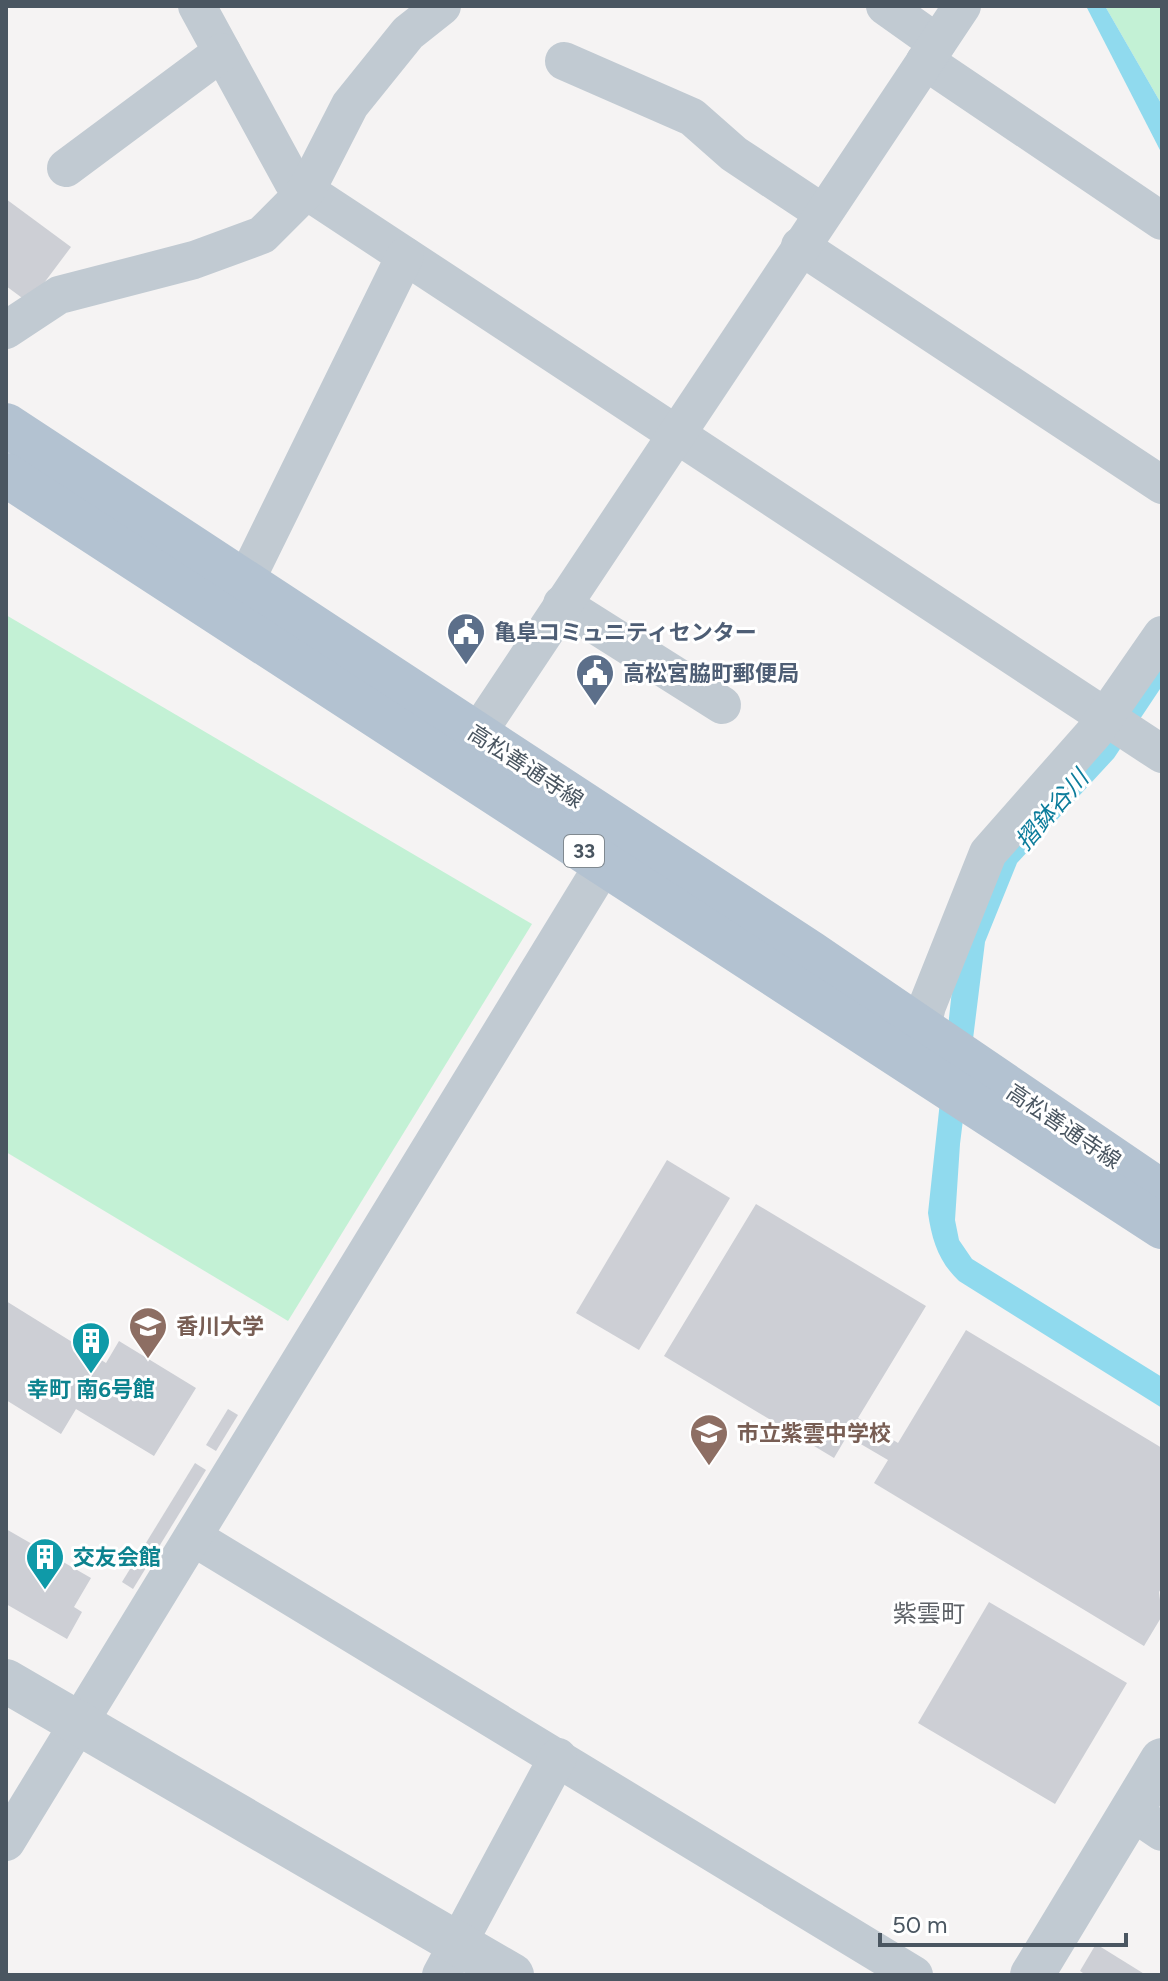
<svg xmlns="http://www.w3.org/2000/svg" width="1168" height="1981" font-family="Figtree,'Noto Sans JP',sans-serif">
	<rect width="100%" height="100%" fill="#f5f3f3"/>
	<g fill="#c3f1d5">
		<path d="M1105,6h54l3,6v93z"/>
		<path d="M6,615l526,309 -244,397 -282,-169z"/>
	</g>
	<g fill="#90daee">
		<path d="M1086,6h19l57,99v49z"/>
		<path d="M1162,657v29l-48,72 -97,105 -32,79 -25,202 -5,76 4,20 13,19 190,118v31l-203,-127c-20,-19 -27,-40 -31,-68l24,-223 49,-133z"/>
	</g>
	<g fill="#cdcfd5">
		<path d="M6,199l65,48 -42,56 -23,-17z"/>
		<path d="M667,1160l63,38 -91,152 -63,-37z"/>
		<path d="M756,1204l170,102 -68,112 40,25 68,-113 196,118v139l-3,5 3,24 -18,30 -270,-163 14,-23 -41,-24 -13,22 -170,-102z"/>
		<path d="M6,1301l100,62 13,-22 77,47 -42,68 -78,-47 -15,25 -55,-34z"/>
		<path d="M228,1409l10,6 -22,36 -10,-6z"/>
		<path d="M195,1463l11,7 -73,119 -11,-7z"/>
		<path d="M6,1529l85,49 -17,29 8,5 -15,27 -61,-35z"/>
		<path d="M989,1602l138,81 -72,121 -137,-81z"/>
		<path d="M1096,1944l50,31h-60l-6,-4z"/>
	</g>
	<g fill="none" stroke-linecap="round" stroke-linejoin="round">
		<g stroke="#c1cad2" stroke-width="38">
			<path d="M197,6l96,176 869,572"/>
			<path d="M885,6l52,37"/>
			<path d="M564,61l128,56 42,37 89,59"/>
			<path d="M925,61l237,160"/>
			<path d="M66,168l156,-116"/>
			<path d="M800,246l362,239"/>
			<path d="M6,330l53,-35 135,-35 68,-25 44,-44 44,-86 58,-72 34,-27"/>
			<path d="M245,582l160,-326"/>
			<path d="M562,604l160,101"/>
			<path d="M477,734l485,-728"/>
			<path d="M921,1030l6,-24 61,-153 106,-120 68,-98"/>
			<path d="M193,1537l721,438"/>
			<path d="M1131,1811l31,21"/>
			<path d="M6,1842l598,-978"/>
			<path d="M441,1975l117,-218"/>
		</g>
		<g stroke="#c1cad2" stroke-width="44">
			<path d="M6,1681l506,294"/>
			<path d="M1032,1975l130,-215"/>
		</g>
		<g stroke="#b3c2d1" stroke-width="44">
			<path d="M6,425l805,528 351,239"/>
			<path d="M6,475l1156,752"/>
		</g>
	</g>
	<defs>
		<g id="civic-pin" transform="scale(2)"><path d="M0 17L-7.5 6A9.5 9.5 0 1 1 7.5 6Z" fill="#5c6f8a" stroke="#fff"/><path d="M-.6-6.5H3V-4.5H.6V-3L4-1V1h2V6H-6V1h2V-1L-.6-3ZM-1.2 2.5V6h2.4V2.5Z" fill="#fff"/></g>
		<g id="university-pin" transform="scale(2)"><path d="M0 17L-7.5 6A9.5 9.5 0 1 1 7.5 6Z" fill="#8d6e63" stroke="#fff"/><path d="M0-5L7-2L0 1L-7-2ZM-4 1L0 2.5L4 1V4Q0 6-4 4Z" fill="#fff"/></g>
		<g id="building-pin" transform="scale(2)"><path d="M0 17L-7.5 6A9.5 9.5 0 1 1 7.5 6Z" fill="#0f9aa8" stroke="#fff"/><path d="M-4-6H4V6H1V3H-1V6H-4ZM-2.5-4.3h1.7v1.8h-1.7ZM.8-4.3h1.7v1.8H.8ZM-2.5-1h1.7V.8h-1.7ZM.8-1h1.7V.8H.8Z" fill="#fff"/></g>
		<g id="school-pin" transform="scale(2)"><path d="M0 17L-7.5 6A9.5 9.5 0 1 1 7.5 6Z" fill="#8d6e63" stroke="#fff"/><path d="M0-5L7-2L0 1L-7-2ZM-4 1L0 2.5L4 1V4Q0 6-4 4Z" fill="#fff"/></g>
	</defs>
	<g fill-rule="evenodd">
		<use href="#civic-pin" x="466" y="632"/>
		<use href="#civic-pin" x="595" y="673"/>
		<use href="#university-pin" x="148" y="1326"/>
		<use href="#building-pin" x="91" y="1341"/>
		<use href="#school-pin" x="709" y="1433"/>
		<use href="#building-pin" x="45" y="1557"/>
	</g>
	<g text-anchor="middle" stroke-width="6" stroke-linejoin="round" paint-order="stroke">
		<rect fill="#fff" stroke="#808990" stroke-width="2" x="564" y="835" width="40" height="32" rx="6"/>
		<g font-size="20" font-weight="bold" fill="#4a5661">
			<text x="584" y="858">33</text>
		</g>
		<g font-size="22" font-weight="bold" fill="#4e5e75" stroke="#fff" text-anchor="start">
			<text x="494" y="640">亀阜コミュニティセンター</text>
			<text x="623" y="681">高松宮脇町郵便局</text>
		</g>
		<g font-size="22" fill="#4a5661" stroke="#fff">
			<text transform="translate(526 766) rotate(33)" y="8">高松善通寺線</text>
			<text transform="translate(1064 1126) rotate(34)" y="8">高松善通寺線</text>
		</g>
		<g font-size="22" font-weight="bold" fill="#785e54" stroke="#fff" text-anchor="start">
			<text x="176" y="1334">香川大学</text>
			<text x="737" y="1441">市立紫雲中学校</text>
		</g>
		<g font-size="22" font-weight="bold" fill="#0d838f" stroke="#fff">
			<text x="91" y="1397">幸町 南6号館</text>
			<text x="73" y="1565" text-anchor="start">交友会館</text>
		</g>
		<g font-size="24" font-style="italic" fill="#0c7c9b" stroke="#fff">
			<text transform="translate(1052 810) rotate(-49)" y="8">摺鉢谷川</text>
		</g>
		<g font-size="24" fill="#5f6368" stroke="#fff">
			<text x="929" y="1622">紫雲町</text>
		</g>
	</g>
	<rect width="1168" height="1981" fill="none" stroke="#4a5661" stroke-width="16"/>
	<path d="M880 1933v12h246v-12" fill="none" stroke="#4a5661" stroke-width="4"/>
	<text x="892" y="1933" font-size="24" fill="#4a5661" stroke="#ffffff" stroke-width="6" paint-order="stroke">50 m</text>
</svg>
